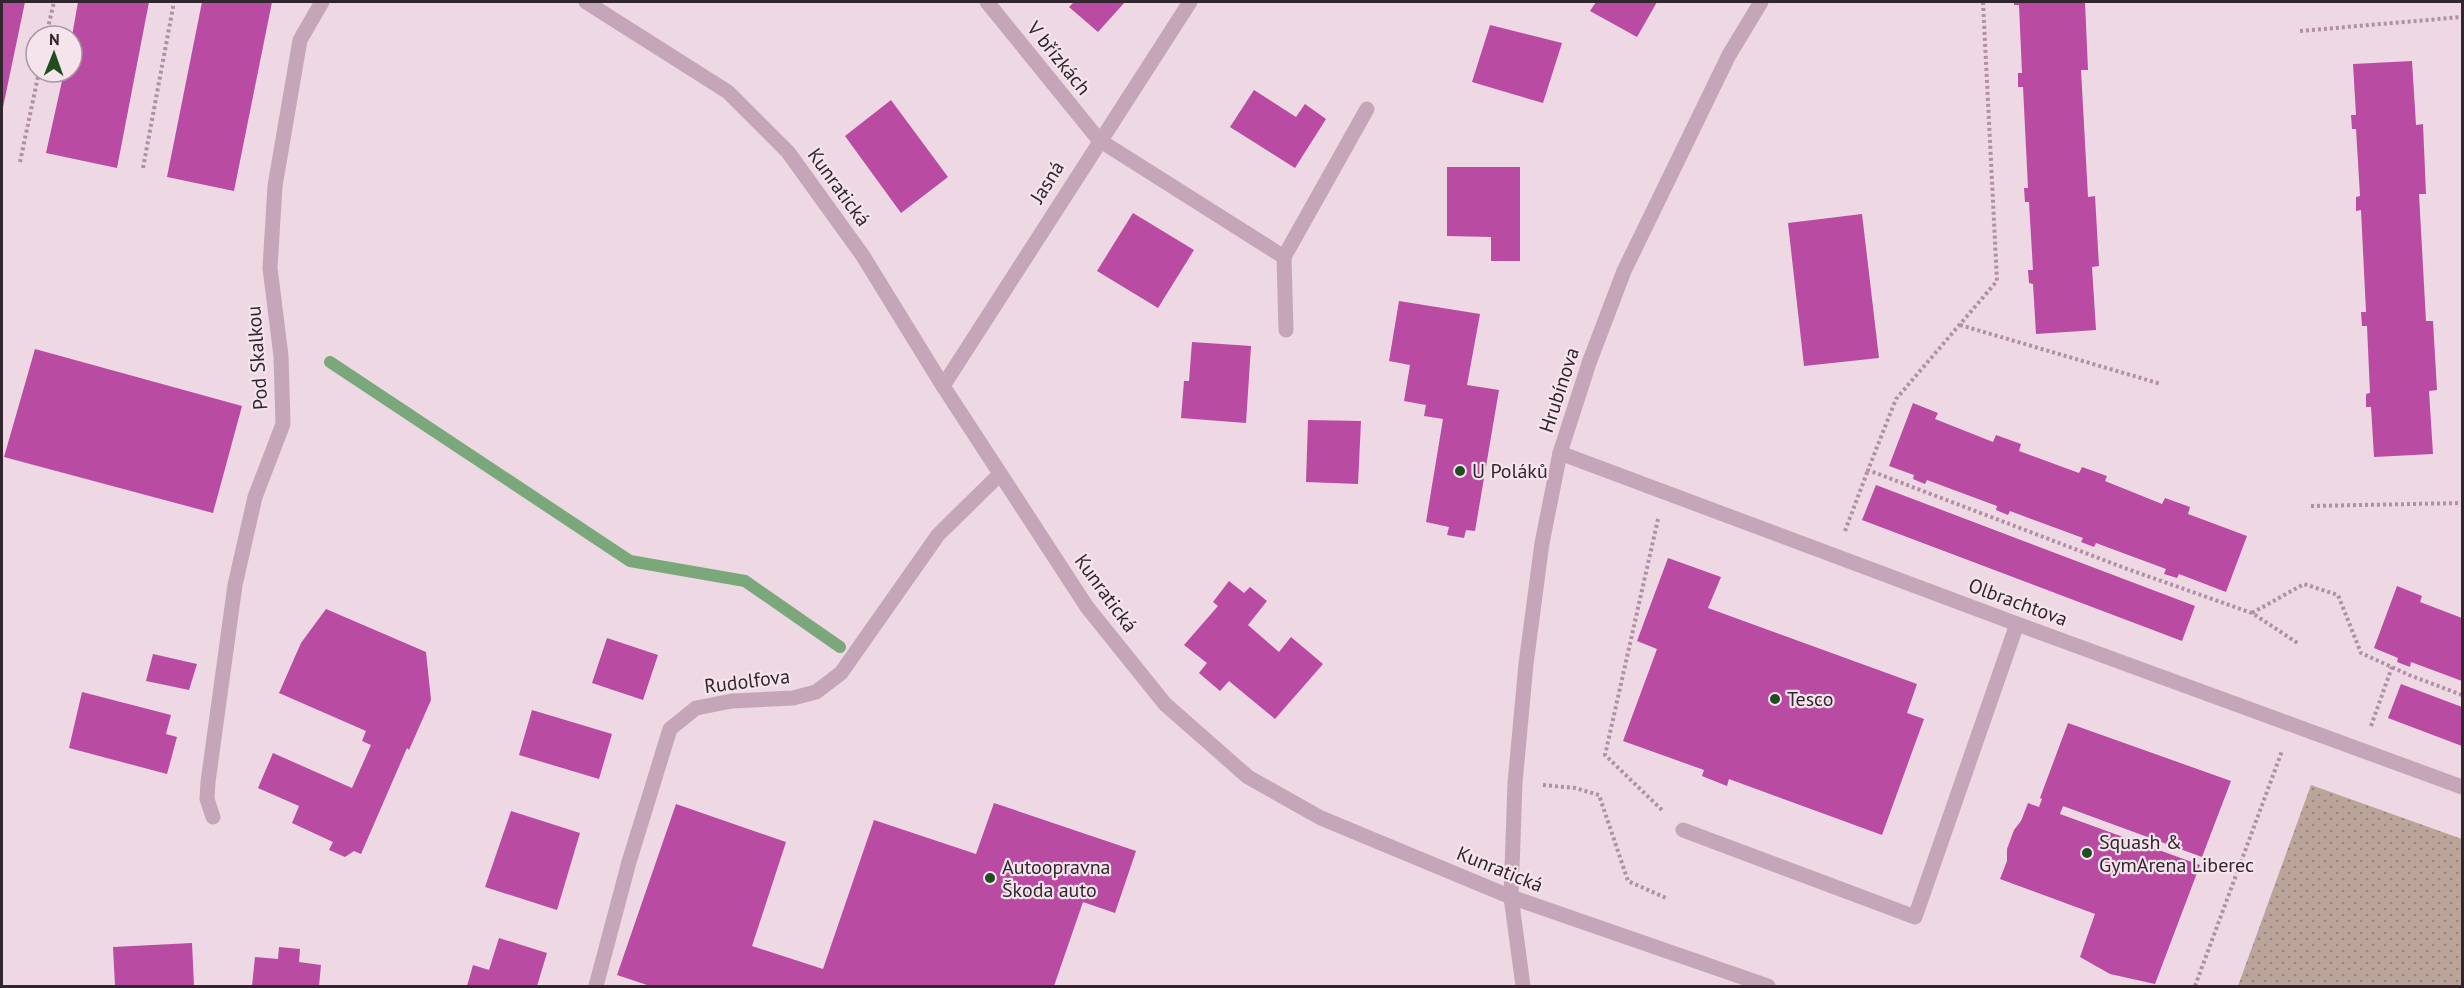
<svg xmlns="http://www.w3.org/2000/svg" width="2464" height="988" font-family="'PT Sans',sans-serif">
	<defs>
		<pattern id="grass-dots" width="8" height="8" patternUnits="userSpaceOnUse" patternTransform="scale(1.5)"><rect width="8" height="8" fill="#bba49a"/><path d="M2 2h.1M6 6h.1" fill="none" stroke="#99857e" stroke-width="1.8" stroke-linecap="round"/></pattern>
	</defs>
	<rect width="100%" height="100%" fill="#eed8e3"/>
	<path fill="url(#grass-dots)" d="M2311,785l151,54v147h-224z"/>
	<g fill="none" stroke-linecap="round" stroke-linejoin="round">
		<path stroke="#7ba87b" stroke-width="12" d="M330,362l300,199 115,20 95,66"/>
	</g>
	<g fill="#b94ba3">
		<path d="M2,2h23l-23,110z"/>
		<path d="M78,2h71l-32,166 -71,-15 18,-81h8v-36z"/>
		<path d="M202,2h70l-38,189 -67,-14z"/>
		<path d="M1074,2h51l-27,30 -29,-25z"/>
		<path d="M1596,2h61l-20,35 -47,-26z"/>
		<path d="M2014,2h71l3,68h-7l7,127 7,-1 4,70 -7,1 4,63 -60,4 -3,-50 -4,-1 -1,-13h5l-4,-68h-4l-1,-14h4l-5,-101h-5v-14h4l-3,-68h-5z"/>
		<path d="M1490,25l72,18 -19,60 -71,-21z"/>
		<path d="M2412,61l4,64 7,-1 3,70h-7l7,127h7l4,69 -8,1 4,63 -59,3 -3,-50h-5v-13l4,-1 -3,-67h-5l-1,-14h5l-5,-102 -5,1v-14l4,-1 -4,-67h-4l-1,-14h5l-3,-51z"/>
		<path d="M1254,90l42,27 9,-13 21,15 -31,49 -65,-41z"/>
		<path d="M891,100l57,77 -47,36 -56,-77z"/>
		<path d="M1447,167h73v94h-29v-24l-44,-1z"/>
		<path d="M1133,213l61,37 -36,58 -61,-37z"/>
		<path d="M1862,214l17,144 -75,8 -16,-143z"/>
		<path d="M1399,301l81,13 -13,71 32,5 -24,141 -9,-1 -2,8 -17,-3 2,-8 -23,-5 17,-103 -19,-3 2,-11 -22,-4 6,-36 -21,-4z"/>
		<path d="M1192,342l59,4 -5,77 -65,-5 3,-37h5z"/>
		<path d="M35,349l207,57 -29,107 -209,-56z"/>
		<path d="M1913,403l25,10 -3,6 58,23 3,-7 25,9 -2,7 60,22 3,-6 25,9 -2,5 57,23 3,-6 25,9 -2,7 59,22 -21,56 -47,-18 -2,4 -13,-4 2,-5 -70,-26 -2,4 -13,-5 2,-4 -73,-27 -2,4 -12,-5 1,-4 -70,-26 -2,4 -12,-5 1,-4 -25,-9z"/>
		<path d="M1308,420l53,1 -3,63 -52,-2z"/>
		<path d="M1876,485l319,121 -13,35 -320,-121z"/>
		<path d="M1668,558l53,19 -13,31 209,76 -10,29 17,6 -42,116 -153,-56 -2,7 -25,-10 2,-6 -81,-29 34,-92 -20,-8z"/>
		<path d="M1229,581l15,12 6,-6 17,14 -19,24 31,27 12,-15 32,27 -48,55 -46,-38 -9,10 -21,-18 8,-10 -23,-18 34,-39 -5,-4z"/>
		<path d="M2397,586l25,10 -2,6 42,16v63l-51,-19 -1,5 -13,-5 1,-4 -24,-10z"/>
		<path d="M326,609l100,43 5,48 -22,50 -2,-2 -46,106 -7,-3 -9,6 -16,-7 4,-8 -41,-19 7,-17 -41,-18 15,-35 79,35 19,-43 -9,-4 4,-10 -87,-38 22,-50z"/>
		<path d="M607,638l51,17 -15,45 -51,-17z"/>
		<path d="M153,654l44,10 -8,26 -43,-9z"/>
		<path d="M2401,684l61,23v39l-74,-28z"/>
		<path d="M82,692l89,23 -5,19 11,3 -10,37 -98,-26z"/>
		<path d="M532,710l80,24 -13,45 -80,-24z"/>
		<path d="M2068,723l163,58 -29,76 -139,-51 -3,8 140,51 -45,119 -45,-10 -30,-17 15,-43 -95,-35 7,-18v-12l7,-19 7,-9 7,-18 11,4 3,-8 -2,-1z"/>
		<path d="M994,803l142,48 -21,62 -32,-11 -29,84h-404l-33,-11 59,-171 110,38 -34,104 71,23 51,-149 102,34z"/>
		<path d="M511,811l69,22 -23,77 -72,-23z"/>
		<path d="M499,938l48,15 -10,33h-70l6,-21 16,5z"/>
		<path d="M192,943l2,43h-79l-2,-39z"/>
		<path d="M279,947l21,2 -1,13 22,3 -2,21h-67l3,-29 23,2z"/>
	</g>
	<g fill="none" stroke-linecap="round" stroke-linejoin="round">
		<g stroke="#b090a4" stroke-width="4" stroke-dasharray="3 3" stroke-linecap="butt">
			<path d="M1983,2l14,279 -101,118 -28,71 254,97 130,46 47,31"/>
			<path d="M2300,31l162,-14"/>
			<path d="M46,36l8,-34"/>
			<path d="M20,162l19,-90"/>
			<path d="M143,168l31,-166"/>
			<path d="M1960,325l201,59"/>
			<path d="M2311,506l151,-3"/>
			<path d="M1658,519l-53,236 58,56"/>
			<path d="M1845,531l23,-61"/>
			<path d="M2252,613l52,-29 34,11 23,58 48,22 53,20"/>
			<path d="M2371,726l21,-59"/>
			<path d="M1543,785l32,3 24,7 29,86 38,17"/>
			<path d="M2195,986l87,-235"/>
		</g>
		<g stroke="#c4a6b8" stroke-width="15">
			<path d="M586,2l142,90 60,60 75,104 80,130 144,221 78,97 83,73 73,41 190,79 257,89"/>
			<path d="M987,2l112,138 185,117 2,73"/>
			<path d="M1284,257l83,-148"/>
			<path d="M943,386l247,-384"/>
			<path d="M1560,453l457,171 445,163"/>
			<path d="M213,817l-6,-18 1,-17 27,-197 20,-88 28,-73 -2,-68 -11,-88 5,-82 25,-146 22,-38"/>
			<path d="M1683,830l232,87 102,-293"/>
			<path d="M596,986l33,-124 41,-133 26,-21 36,-7 61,-3 23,-6 25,-19 97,-138 62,-61"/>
			<path d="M1523,986l-12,-89 4,-114 11,-119 16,-121 18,-90 29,-90 35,-92 105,-216 32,-53"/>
		</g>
	</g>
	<g fill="#204e21" stroke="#f6e4ed" stroke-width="2">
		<circle cx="1460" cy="471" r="6"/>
		<circle cx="1775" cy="699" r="6"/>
		<circle cx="2087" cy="853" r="6"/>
		<circle cx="990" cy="878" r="6"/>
	</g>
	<g text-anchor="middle" stroke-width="4.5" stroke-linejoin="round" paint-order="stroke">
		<g font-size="20" fill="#31262e" stroke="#f6e4ed">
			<text transform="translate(1059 58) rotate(51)" y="7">V břízkách</text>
			<text transform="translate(1047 182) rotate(-58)" y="7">Jasná</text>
			<text transform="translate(839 187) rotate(54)" y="7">Kunratická</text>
			<text transform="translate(257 358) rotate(-94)" y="7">Pod Skalkou</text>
			<text transform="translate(1559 390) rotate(-72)" y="7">Hrubínova</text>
			<text transform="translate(1106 593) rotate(54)" y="7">Kunratická</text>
			<text transform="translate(2018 602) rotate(20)" y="7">Olbrachtova</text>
			<text transform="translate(747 681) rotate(-7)" y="7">Rudolfova</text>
			<text transform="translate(1500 869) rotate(22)" y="7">Kunratická</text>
		</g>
		<g font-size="20" fill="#31262e" stroke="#f6e4ed" text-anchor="start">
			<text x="1472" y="478">U Poláků</text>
			<text x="1787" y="706">Tesco</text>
			<text x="2099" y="849">Squash &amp;<tspan x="2099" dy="23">GymArena Liberec</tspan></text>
			<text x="1002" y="874">Autoopravna<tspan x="1002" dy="23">Škoda auto</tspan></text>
		</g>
	</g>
	<rect width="2464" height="988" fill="none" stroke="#31262e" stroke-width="6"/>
	<g transform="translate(54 54) rotate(1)"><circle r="28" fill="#f6e4ed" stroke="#a798a1" stroke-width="1.5"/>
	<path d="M0-4.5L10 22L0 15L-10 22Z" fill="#204e21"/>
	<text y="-9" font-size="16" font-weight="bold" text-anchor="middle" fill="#31262e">N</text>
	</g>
</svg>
